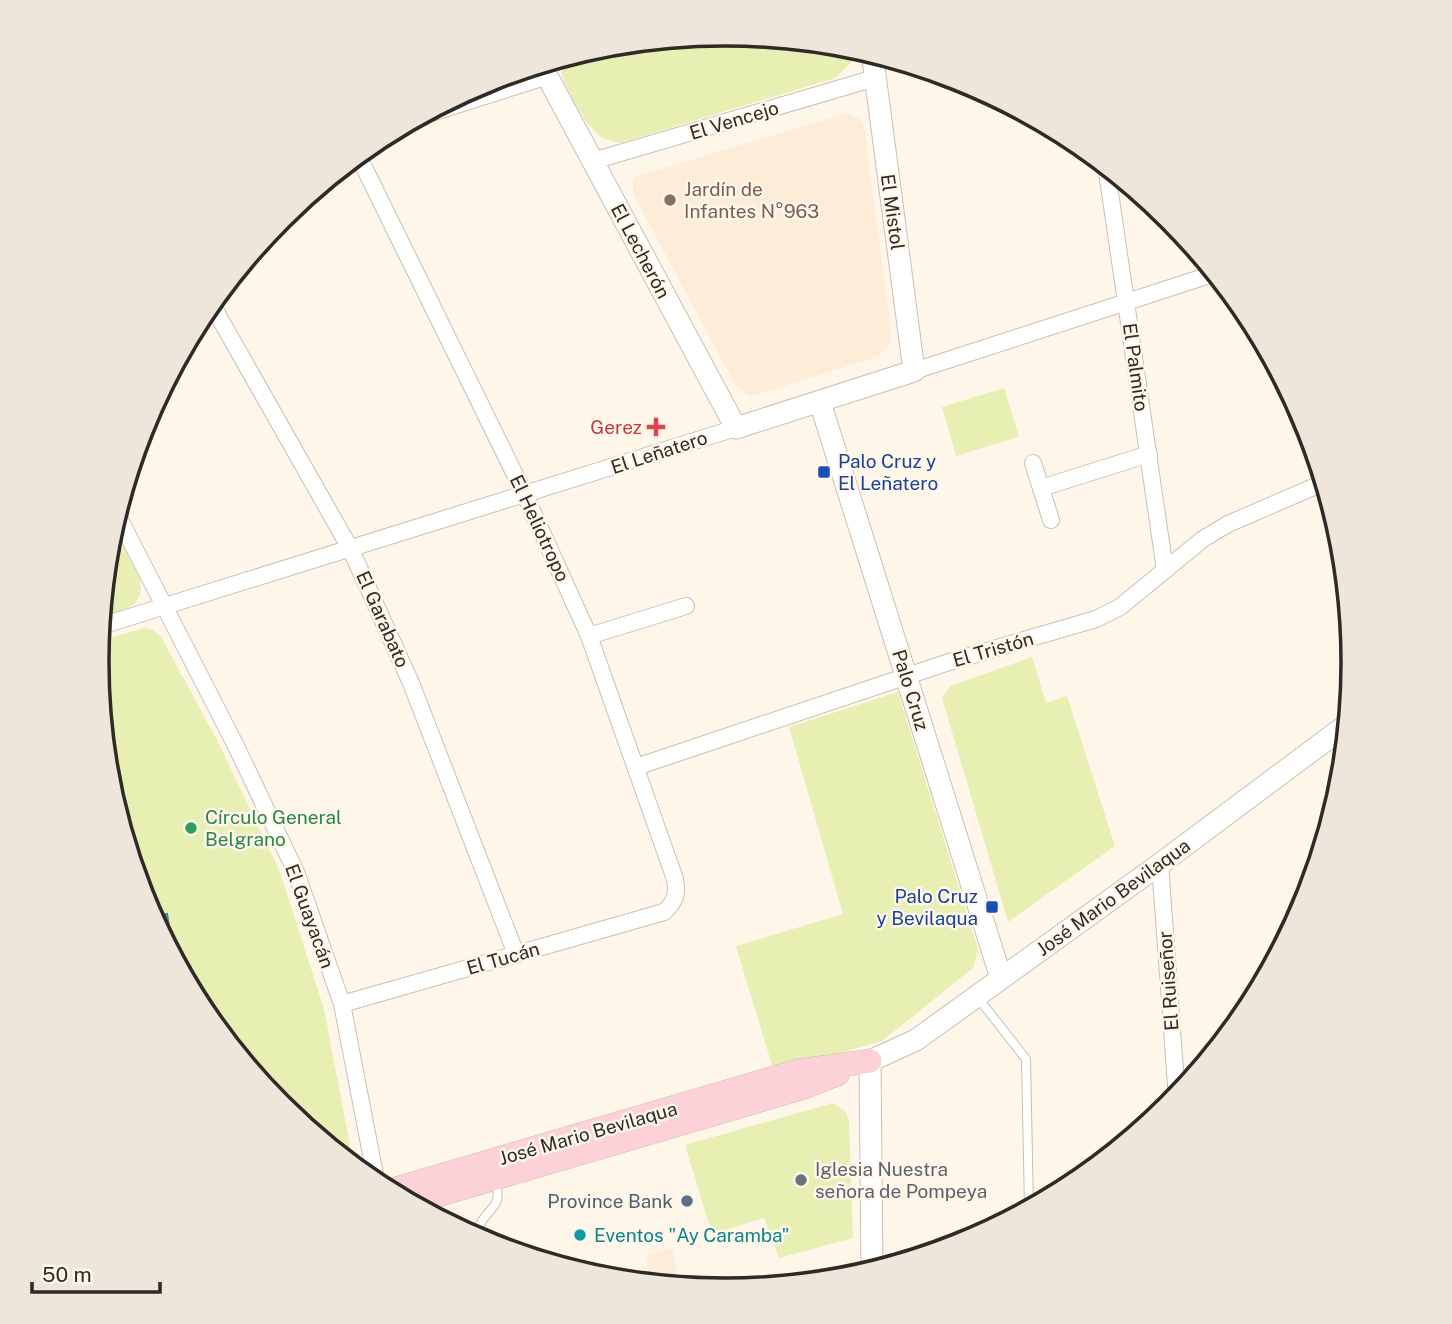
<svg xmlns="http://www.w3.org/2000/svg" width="1452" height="1324" font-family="'Public Sans',sans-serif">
	<rect width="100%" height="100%" fill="#fff6ea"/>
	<g fill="#fdedd8">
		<path d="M847,113l13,6 4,7 28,211 -2,8 -11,11 -126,40 -7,-2 -11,-10 -102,-190v-13l4,-5z"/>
		<path d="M672,1248l8,38 -29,-3 -5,-27z"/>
	</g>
	<g fill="#e7efb2">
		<path d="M726,33l130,15 -5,15 -16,15 -215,65c-7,-2 -15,-3 -20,-7 -17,-13 -40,-57 -42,-77l46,-14z"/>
		<path d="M1004,388l15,49 -63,19 -14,-49z"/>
		<path d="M113,527l27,52c5,29 -16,31 -38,38l7,-78z"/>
		<path d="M144,628l9,2 8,7 56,103 63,132 44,137 29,152 -2,2 -70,-57 -78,-95 -58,-109 -36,-118 -12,-122 2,-21z"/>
		<path d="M1032,657l14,46 21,-7 48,150 -107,76 -66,-224 8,-12z"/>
		<path d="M898,692l80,257 -5,19 -91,73 -108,31 -38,-126 107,-32 -54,-187z"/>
		<path d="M833,1103l13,9 3,9 4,117 -74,20 -15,-40 -52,16 -27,-89z"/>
	</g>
	<path fill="#59a5d6" stroke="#4c80a1" stroke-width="2" d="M167,914l6,38 -1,1 -19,-36z"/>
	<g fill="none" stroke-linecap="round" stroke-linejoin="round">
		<g stroke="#cabfb1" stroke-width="10">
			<g id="service">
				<path d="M978,998l48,61 3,150"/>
				<path d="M478,1229c10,-25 26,-18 17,-49"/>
			</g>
		</g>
		<g stroke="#cabfb1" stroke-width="18">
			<g id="minor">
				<path d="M593,161l282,-83"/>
				<path d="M1106,165l59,405"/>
				<path d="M211,303l140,247 60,133 105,271"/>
				<path d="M914,371l302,-98"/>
				<path d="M1033,463l18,57"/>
				<path d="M1041,488l108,-34"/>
				<path d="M117,514l119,232 60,126 46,132 35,181"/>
				<path d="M101,626l635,-198"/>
				<path d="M589,636l97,-30"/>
				<path d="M636,767l313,-105 147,-43 24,-12 83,-68 25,-15 97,-42"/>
				<path d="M1160,864l17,234"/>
				<path d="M342,1004l322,-92c11,-10 14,-18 11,-33l-86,-243 -64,-141 -167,-340"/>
			</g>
		</g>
		<g stroke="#cabfb1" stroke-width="23">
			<g id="tertiary">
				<path d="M545,63l1,11 190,354 178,-57 -42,-319"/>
				<path d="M429,111l117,-37"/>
				<path d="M820,402l181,576"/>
				<path d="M872,1272l-2,-211 46,-21 244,-176 189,-141"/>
			</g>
		</g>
		<g stroke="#cabfb1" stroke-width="24">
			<g id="secondary">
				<path d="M388,1191l409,-120 73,-10"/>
				<path d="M411,1203l391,-115 36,-14"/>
			</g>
		</g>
		<use href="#service" stroke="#fff" stroke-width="8"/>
		<use href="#minor" stroke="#fff" stroke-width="16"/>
		<use href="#tertiary" stroke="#fff" stroke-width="21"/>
		<use href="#secondary" stroke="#fcd1d7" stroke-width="23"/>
	</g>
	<circle fill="#8d6e63" stroke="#fff6ea" stroke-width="2.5" cx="670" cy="200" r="7"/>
	<path fill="#e0444e" stroke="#fff6ea" stroke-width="2.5" d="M652.5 416.5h7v7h7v7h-7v7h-7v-7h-7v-7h7z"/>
	<g fill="#1a4fb4" stroke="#fff6ea" stroke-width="2.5">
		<rect x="817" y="465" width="14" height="14" rx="3.5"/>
		<rect x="985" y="900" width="14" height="14" rx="3.5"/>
	</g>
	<circle fill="#2e9e5b" stroke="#fff6ea" stroke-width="2.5" cx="191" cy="828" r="7"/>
	<circle fill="#6b7280" stroke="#fff6ea" stroke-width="2.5" cx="801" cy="1180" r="7"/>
	<circle fill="#5c6f8a" stroke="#fff6ea" stroke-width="2.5" cx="687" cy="1201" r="7"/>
	<circle fill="#0f9aa8" stroke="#fff6ea" stroke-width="2.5" cx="580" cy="1235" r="7"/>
	<g text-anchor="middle" stroke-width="5" stroke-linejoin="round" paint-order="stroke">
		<g font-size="19" fill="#2e2a25" stroke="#fff6ea">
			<text transform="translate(734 120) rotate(-17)" y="7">El Vencejo</text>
			<text transform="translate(893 212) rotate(82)" y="7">El Mistol</text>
			<text transform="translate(641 251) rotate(62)" y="7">El Lecherón</text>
			<text transform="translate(1136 367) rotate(82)" y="7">El Palmito</text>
			<text transform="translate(659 452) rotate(-18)" y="7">El Leñatero</text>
			<text transform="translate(540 528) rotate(65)" y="7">El Heliotropo</text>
			<text transform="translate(383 619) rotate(66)" y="7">El Garabato</text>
			<text transform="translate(993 649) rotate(-16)" y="7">El Tristón</text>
			<text transform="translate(911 690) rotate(73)" y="7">Palo Cruz</text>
			<text transform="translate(1113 897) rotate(-36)" y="7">José Mario Bevilaqua</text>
			<text transform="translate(310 916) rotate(70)" y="7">El Guayacán</text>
			<text transform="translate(503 958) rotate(-16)" y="7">El Tucán</text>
			<text transform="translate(1168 981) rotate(-94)" y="7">El Ruiseñor</text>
			<text transform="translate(588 1133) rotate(-16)" y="7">José Mario Bevilaqua</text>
		</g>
		<g font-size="19" fill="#785e54" stroke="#fff6ea" text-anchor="start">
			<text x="684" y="196">Jardín de<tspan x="684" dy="22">Infantes N°963</tspan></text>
		</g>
		<g font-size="19" fill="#be3a42" stroke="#fff6ea" text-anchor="end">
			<text x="642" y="434">Gerez</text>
		</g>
		<g font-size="19" fill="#164399" stroke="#fff6ea" text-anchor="start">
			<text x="838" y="468">Palo Cruz y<tspan x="838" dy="22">El Leñatero</tspan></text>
			<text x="978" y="903" text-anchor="end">Palo Cruz<tspan x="978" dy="22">y Bevilaqua</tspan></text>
		</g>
		<g font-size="19" fill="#27864d" stroke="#fff6ea" text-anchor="start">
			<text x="205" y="824">Círculo General<tspan x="205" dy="22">Belgrano</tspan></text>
		</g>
		<g font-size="19" fill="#5b616d" stroke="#fff6ea" text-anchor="start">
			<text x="815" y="1176">Iglesia Nuestra<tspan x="815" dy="22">señora de Pompeya</tspan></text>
		</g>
		<g font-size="19" fill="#4e5e75" stroke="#fff6ea" text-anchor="end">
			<text x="673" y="1208">Province Bank</text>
		</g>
		<g font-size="19" fill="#0d838f" stroke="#fff6ea" text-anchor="start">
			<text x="594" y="1242">Eventos "Ay Caramba"</text>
		</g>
	</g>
	<path d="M0 0H1452V1324H0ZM109 662a616 616 0 1 1 1232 0a616 616 0 1 1-1232 0Z" fill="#eee6da" fill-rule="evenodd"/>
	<path fill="none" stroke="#2e2a25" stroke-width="3.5" d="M109 662a616 616 0 1 1 1232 0a616 616 0 1 1-1232 0Z"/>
	<path d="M32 1282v10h128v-10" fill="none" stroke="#2e2a25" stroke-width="3.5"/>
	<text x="42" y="1282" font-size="21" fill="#2e2a25" stroke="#fff6ea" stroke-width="5" paint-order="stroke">50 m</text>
</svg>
